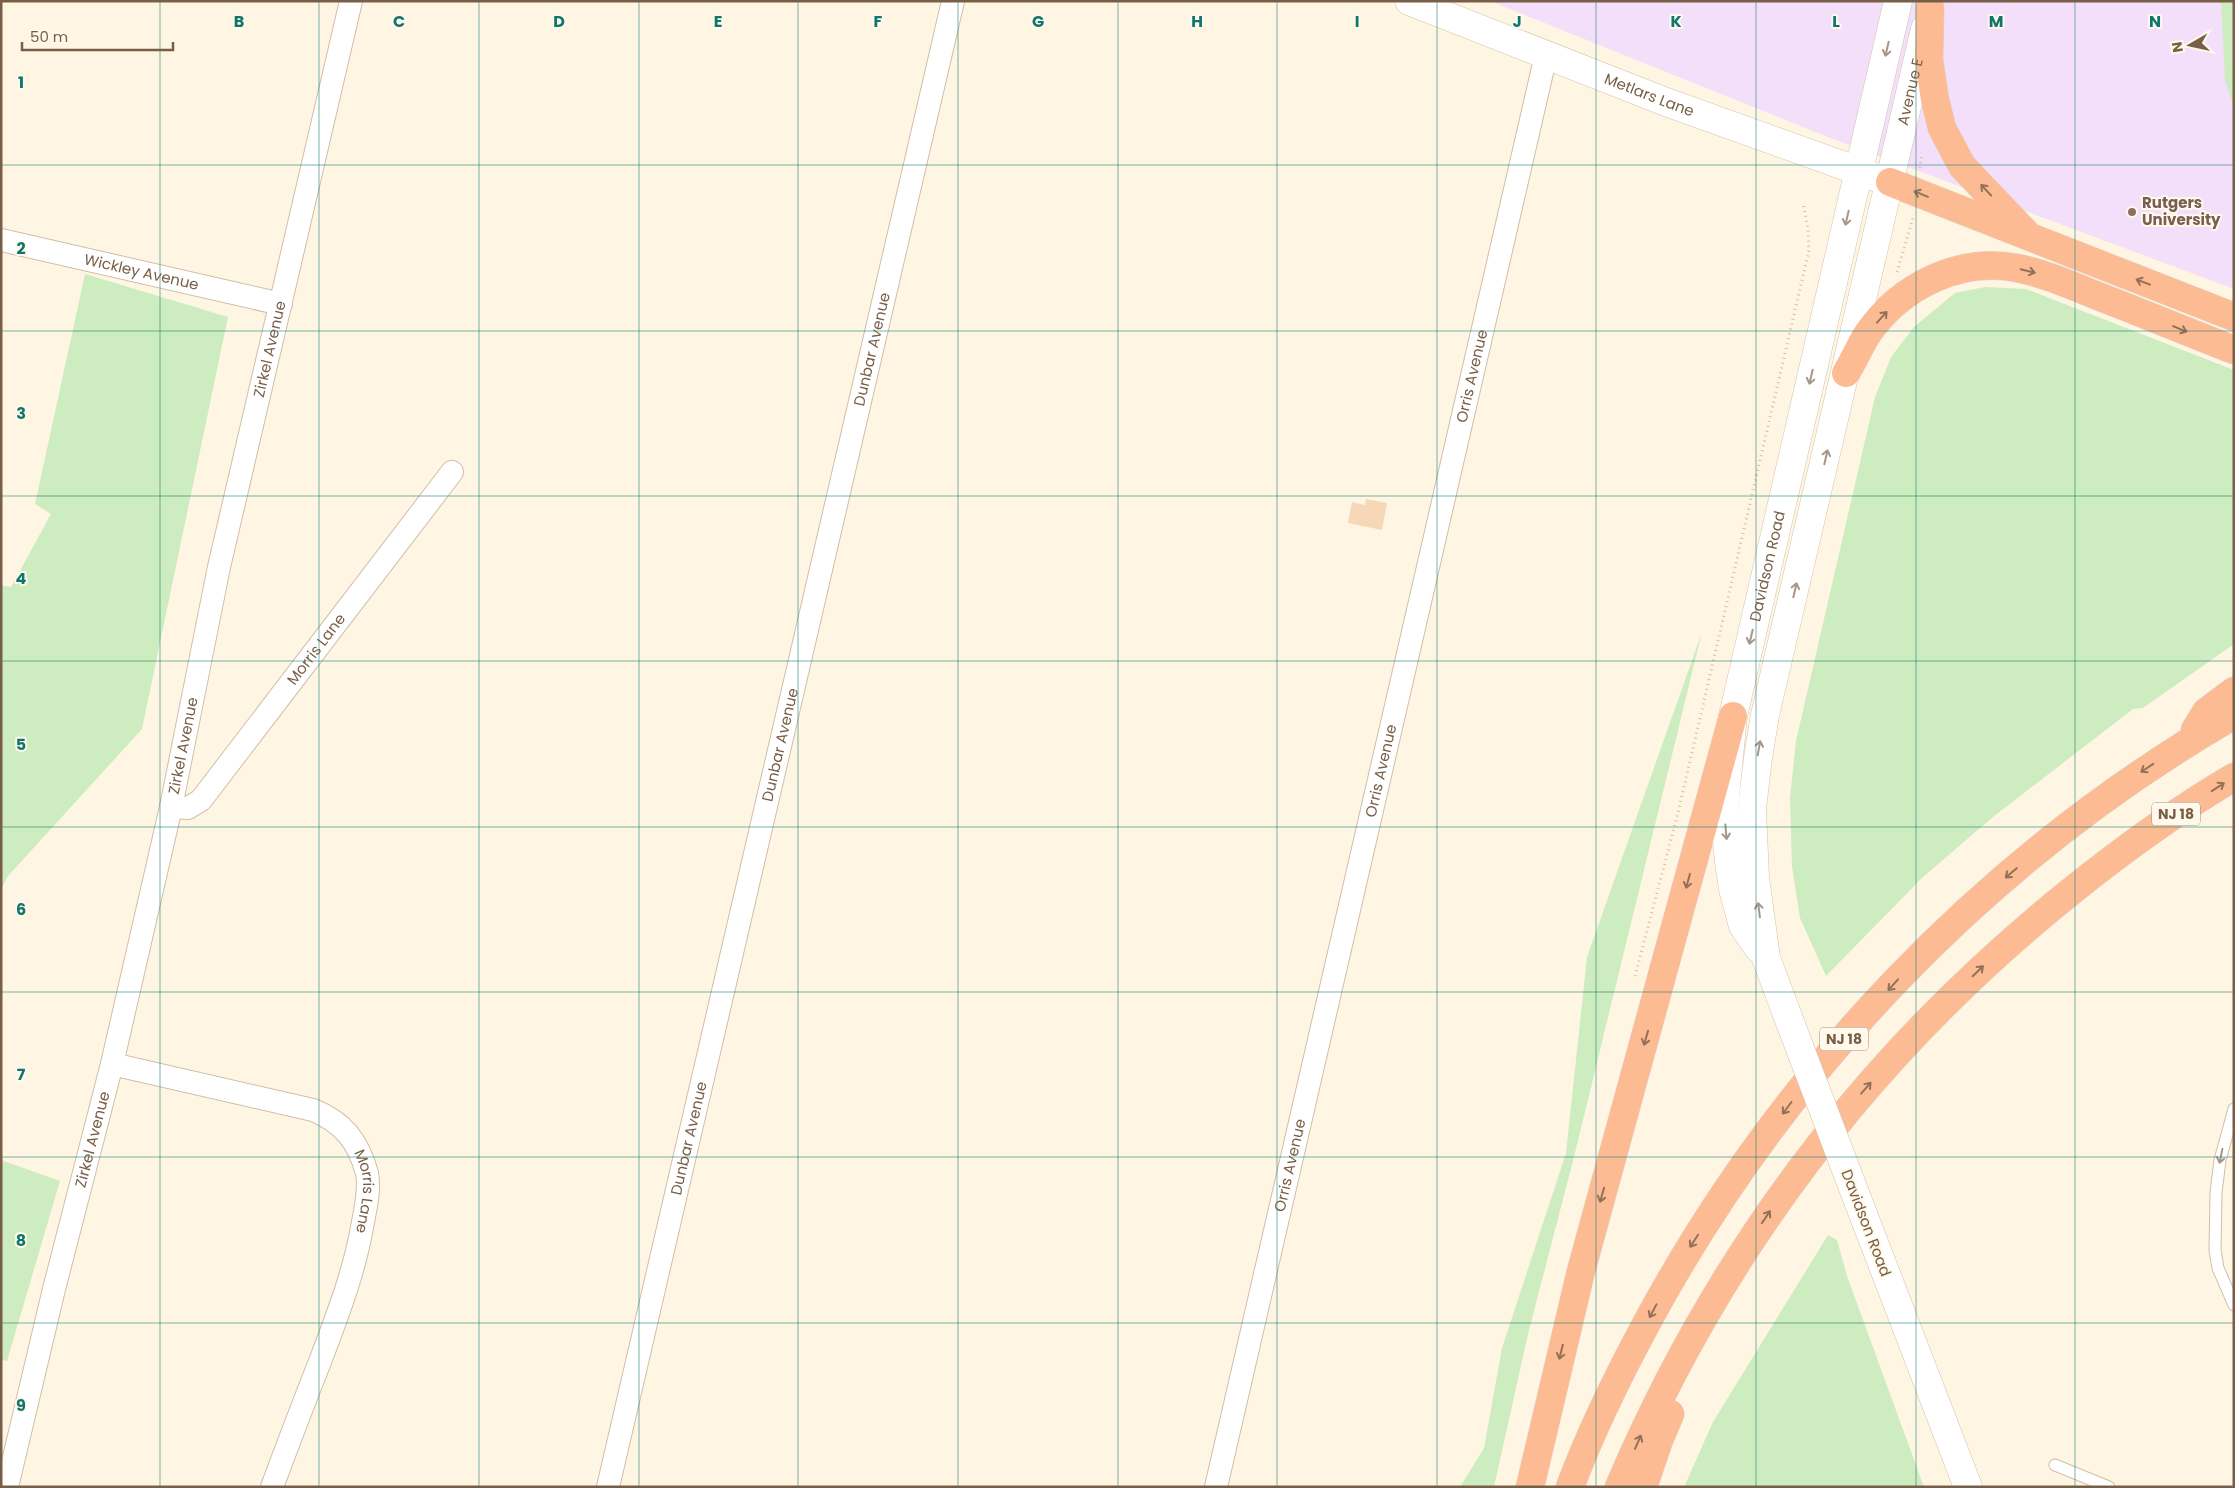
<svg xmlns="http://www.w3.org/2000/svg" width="2235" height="1488" font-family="Poppins,sans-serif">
	<rect width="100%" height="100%" fill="#fef6e3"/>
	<path fill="#f3dffa" d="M1490,1h744v288l-409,-153z"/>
	<g fill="#cdedc0">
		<path d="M2221,1h13v107l-9,-28z"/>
		<path d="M85,274l143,43 -86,412 -134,147 -7,13v-304l10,2 40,-73 -16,-10z"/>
		<path d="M1985,287l41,2 208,81v274l-91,64 -10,1 -140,108 -70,60 -97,99 -26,-58 -8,-51 -2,-69 6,-57 79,-344 16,-40 23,-30 41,-34z"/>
		<path d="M1702,632l-128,525 -46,177 -34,153h-34l24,-39 18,-100 64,-195 21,-196z"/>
		<path d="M1,1160l59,21 -53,180 -6,-1z"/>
		<path d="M1828,1235l9,5 10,36 77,211h-240l29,-65z"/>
	</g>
	<path fill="#f6d7b8" d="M1366,499l21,4 -5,27 -34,-7 4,-21 13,3z"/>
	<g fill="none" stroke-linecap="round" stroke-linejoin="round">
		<g stroke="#d0bea8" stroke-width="13">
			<g id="lane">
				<path d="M2234,1109l-14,51 -4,33 -1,57 3,18 16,37"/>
				<path d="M2055,1465l54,22"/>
			</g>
		</g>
		<g stroke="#d0bea8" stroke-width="24">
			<g id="street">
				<path id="s1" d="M1,240l280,64"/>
				<path id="s2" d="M171,807l17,1 13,-8 251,-328"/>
				<path id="s3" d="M112,1064l201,46c30,12 45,31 54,63 3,15 -1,34 -4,49 -8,48 -25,92 -42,137 -17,43 -33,85 -49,128"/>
				<path id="s4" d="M7,1487l47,-198 58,-225 59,-257 48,-240 132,-566"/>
				<path id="s5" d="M608,1487l345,-1486"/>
				<path id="s6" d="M1216,1487l330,-1432"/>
			</g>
		</g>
		<g stroke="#d6c1a8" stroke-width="29">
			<g id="secondary">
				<path id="s7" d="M1409,1l257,101 209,75"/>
				<path id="s8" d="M1759,949l-16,-23 -10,-37 -4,-27 -5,-54 9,-92 165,-715"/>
				<path id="s9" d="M1785,1009l-19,-51 -11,-80 -3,-70 6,-50 7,-43 160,-686"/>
				<path d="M1858,1201l110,286"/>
			</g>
		</g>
		<g stroke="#dfd8d3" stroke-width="29">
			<g id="highway">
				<path d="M1930,8l-1,52 6,40 7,28 20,38 63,66"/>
				<path d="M1890,182l344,135"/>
				<path d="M1846,373c8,-13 14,-28 22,-40 33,-47 91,-76 149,-65 30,6 58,19 86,30 44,17 87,35 131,52"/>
				<path d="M2195,730l11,-18 28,-21"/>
				<path d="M1530,1487l51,-216 152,-555"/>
				<path d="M1570,1487c21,-56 47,-109 75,-161 135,-252 341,-468 589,-611"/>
				<path d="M1619,1487c100,-235 251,-434 450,-594 52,-42 107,-82 165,-116"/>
				<path d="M1643,1487l16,-47 11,-26"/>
			</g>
		</g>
		<g stroke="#dbbb9b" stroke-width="3" stroke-dasharray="1 4" stroke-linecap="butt">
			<path d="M1920,168l2,-15"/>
			<path d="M1897,272l17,-57"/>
			<path d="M1635,976l42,-159 132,-567 -1,-22 -5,-25"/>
		</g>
		<use href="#lane" stroke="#fff" stroke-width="11"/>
		<use href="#street" stroke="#fff" stroke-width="22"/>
		<use href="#secondary" stroke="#fff" stroke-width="28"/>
		<use href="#highway" stroke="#fdbb94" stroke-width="28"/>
		<g stroke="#d6c1a8" stroke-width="29" stroke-linecap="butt">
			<path id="secondary-bridge" d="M1785,1009l73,192"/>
		</g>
		<use href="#secondary-bridge" stroke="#fff" stroke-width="28"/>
	</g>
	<defs><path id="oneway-shaft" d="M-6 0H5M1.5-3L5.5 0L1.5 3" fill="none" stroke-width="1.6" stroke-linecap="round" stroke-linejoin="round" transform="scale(1.25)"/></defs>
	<g stroke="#a79687">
		<use href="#oneway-shaft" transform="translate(1887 49) rotate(103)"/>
		<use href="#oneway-shaft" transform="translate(1847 218) rotate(103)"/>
		<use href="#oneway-shaft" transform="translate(1811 377) rotate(103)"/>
		<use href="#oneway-shaft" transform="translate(1826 457) rotate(-77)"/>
		<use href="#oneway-shaft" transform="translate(1795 590) rotate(-77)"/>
		<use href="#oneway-shaft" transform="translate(1751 637) rotate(103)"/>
		<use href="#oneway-shaft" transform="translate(1759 748) rotate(-80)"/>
		<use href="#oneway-shaft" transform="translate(1726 832) rotate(85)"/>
		<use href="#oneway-shaft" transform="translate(1759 910) rotate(-97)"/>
		<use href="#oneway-shaft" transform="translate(2221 1156) rotate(101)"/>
	</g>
	<g stroke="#937156">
		<use href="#oneway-shaft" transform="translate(1986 190) rotate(-133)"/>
		<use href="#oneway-shaft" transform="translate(1921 194) rotate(-158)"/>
		<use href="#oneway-shaft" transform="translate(2028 271) rotate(14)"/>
		<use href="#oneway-shaft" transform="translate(2143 282) rotate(-159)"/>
		<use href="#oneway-shaft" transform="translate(1882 317) rotate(-48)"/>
		<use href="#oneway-shaft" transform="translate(2180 329) rotate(22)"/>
		<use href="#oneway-shaft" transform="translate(2147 768) rotate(146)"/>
		<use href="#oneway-shaft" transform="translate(2218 787) rotate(-33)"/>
		<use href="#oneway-shaft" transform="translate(2011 873) rotate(140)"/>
		<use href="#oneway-shaft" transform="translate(1688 881) rotate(105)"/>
		<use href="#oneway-shaft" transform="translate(1978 971) rotate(-44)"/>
		<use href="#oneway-shaft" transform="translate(1893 985) rotate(132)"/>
		<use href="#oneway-shaft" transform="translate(1646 1038) rotate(106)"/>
		<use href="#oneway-shaft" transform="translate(1866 1088) rotate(-49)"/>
		<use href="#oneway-shaft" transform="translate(1787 1108) rotate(127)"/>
		<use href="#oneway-shaft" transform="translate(1602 1195) rotate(106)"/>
		<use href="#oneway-shaft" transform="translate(1766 1217) rotate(-56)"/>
		<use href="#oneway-shaft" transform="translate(1694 1241) rotate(123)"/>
		<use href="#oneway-shaft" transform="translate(1653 1311) rotate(118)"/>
		<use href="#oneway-shaft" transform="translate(1561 1352) rotate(104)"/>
		<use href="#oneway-shaft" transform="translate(1638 1442) rotate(-66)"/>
	</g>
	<path fill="none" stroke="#0f766e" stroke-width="1" stroke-opacity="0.55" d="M160,1v1486M319,1v1486M479,1v1486M639,1v1486M798,1v1486M958,1v1486M1118,1v1486M1277,1v1486M1437,1v1486M1596,1v1486M1756,1v1486M1916,1v1486M2075,1v1486M1,165h2233M1,331h2233M1,496h2233M1,661h2233M1,827h2233M1,992h2233M1,1157h2233M1,1323h2233"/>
	<circle fill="#8d6e63" stroke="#fff9eb" stroke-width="2" cx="2132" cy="212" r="5"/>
	<g text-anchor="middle" stroke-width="4" stroke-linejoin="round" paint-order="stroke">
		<g fill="#fff9eb" stroke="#a08c78" stroke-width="1">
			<rect x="2152" y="802.5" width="48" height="23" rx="4"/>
			<rect x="1820" y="1027.5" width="48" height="23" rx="4"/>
		</g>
		<g font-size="14" font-weight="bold" fill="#785e46">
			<text x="2176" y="819">NJ 18</text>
			<text x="1844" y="1044">NJ 18</text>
		</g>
		<g font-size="15" fill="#785e46" stroke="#fff9eb">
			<text dy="5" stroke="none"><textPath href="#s9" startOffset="939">Avenue E</textPath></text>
			<text dy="5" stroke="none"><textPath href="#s7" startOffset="258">Metlars Lane</textPath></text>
			<text dy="5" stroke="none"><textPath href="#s1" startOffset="144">Wickley Avenue</textPath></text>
			<text dy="5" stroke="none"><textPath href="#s5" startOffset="1168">Dunbar Avenue</textPath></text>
			<text dy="5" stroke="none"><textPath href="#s4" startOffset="1168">Zirkel Avenue</textPath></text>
			<text dy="5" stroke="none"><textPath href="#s6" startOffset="1140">Orris Avenue</textPath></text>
			<text dy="5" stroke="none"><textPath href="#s8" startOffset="394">Davidson Road</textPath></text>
			<text dy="5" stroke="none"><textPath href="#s2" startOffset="222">Morris Lane</textPath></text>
			<text dy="5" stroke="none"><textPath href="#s5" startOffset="762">Dunbar Avenue</textPath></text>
			<text dy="5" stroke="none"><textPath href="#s4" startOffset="762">Zirkel Avenue</textPath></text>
			<text dy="5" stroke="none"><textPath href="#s6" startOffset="735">Orris Avenue</textPath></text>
			<text dy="5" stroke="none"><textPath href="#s5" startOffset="358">Dunbar Avenue</textPath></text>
			<text dy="5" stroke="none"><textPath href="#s4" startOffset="358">Zirkel Avenue</textPath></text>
			<text dy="5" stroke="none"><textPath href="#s6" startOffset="330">Orris Avenue</textPath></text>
			<text dy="5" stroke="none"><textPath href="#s3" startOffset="311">Morris Lane</textPath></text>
			<text transform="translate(1866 1223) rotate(69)" y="5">Davidson Road</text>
		</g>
		<g font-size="15" font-weight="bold" fill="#785e54" stroke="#fff9eb" text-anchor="start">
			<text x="2142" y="208">Rutgers<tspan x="2142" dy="17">University</tspan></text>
		</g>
	</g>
	<g font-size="16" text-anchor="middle" font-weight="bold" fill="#0f766e" stroke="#fff9eb" stroke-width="4" stroke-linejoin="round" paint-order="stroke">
		<text x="239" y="27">B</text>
		<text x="399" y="27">C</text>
		<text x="559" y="27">D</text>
		<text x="718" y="27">E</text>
		<text x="878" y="27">F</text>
		<text x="1038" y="27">G</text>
		<text x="1197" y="27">H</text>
		<text x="1357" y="27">I</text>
		<text x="1517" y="27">J</text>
		<text x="1676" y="27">K</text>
		<text x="1836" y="27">L</text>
		<text x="1996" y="27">M</text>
		<text x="2155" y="27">N</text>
		<text x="21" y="88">1</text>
		<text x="21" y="254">2</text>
		<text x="21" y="419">3</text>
		<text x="21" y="584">4</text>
		<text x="21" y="750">5</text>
		<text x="21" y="915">6</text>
		<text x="21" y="1080">7</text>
		<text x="21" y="1246">8</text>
		<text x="21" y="1411">9</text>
	</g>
	<rect width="2235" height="1488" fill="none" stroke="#785e46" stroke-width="5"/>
	<g transform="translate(2190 45) rotate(261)" stroke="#fff9eb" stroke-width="4" paint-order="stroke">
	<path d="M0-4L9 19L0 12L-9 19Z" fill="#785e46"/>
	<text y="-8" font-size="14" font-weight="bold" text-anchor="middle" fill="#785e46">N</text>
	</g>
	<path d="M22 42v8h151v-8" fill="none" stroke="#785e46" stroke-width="2.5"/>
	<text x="30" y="42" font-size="15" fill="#785e46" stroke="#fff9eb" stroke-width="4" paint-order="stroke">50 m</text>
</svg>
